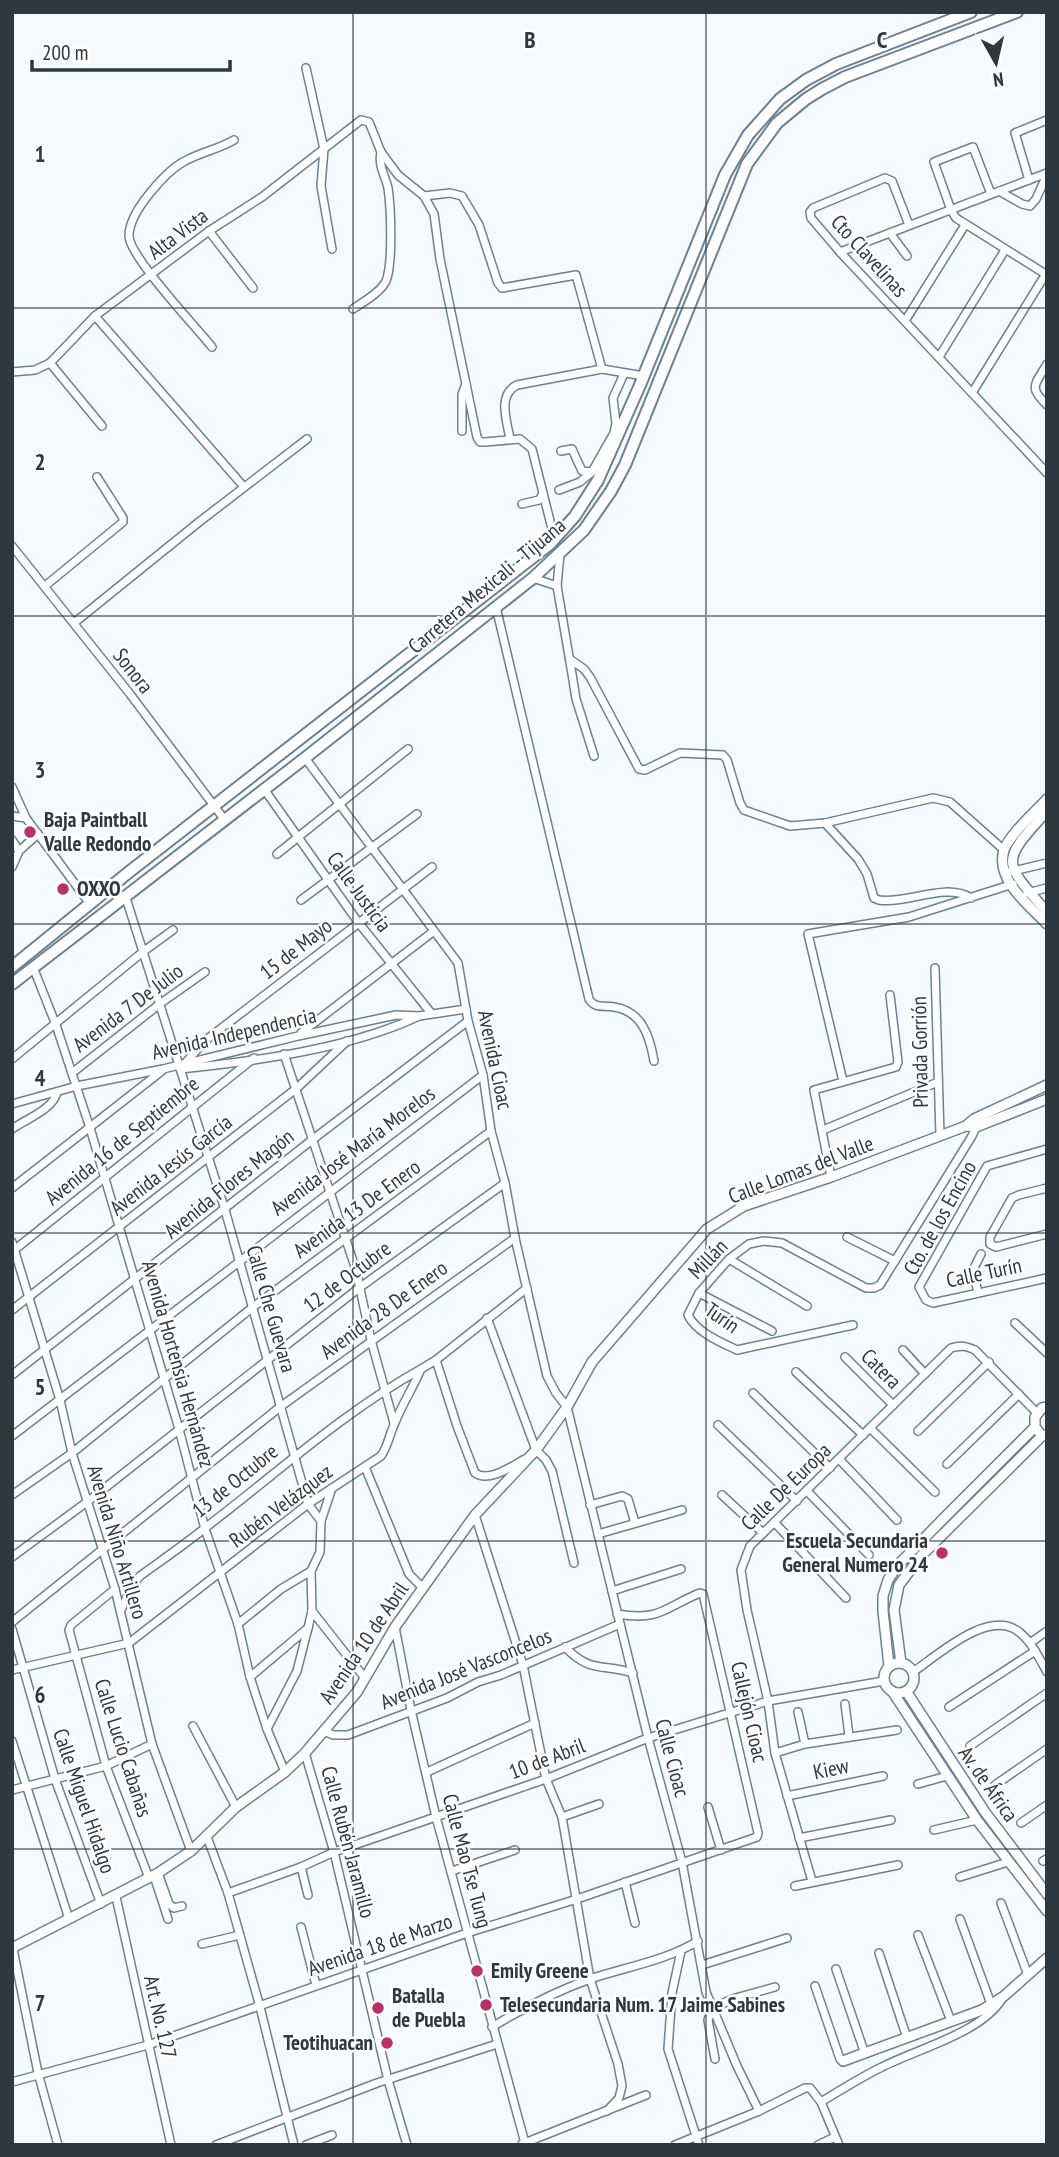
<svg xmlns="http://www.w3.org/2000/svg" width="1059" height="2157" font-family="'PT Sans Narrow',sans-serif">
	<rect width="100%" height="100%" fill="#f5fafe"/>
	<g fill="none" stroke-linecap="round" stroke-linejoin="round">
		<g stroke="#6a8293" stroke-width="10">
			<g id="minor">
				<path d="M306,68l18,81 -3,37 11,63"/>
				<path d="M1029,180l-14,-47 32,-13"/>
				<path d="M999,191l23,13 8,2 6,-7 11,-24"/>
				<path d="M991,194l-18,-47 -39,15 17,48 5,8 91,57"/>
				<path d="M424,196l26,-3 12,3 17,29 19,58 4,5 74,-13 26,94"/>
				<path d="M909,225l-17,-44 -7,-3 -72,30 -3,4 1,6 29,34 207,221"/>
				<path d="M209,231l44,57"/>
				<path d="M890,233l17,23"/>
				<path d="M840,252l207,-79"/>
				<path d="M353,309c10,-7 27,-16 33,-28 7,-17 5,-73 2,-93 -3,-13 -10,-22 -7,-36"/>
				<path d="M95,316l149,171"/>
				<path d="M905,321l60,-96"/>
				<path d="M212,347c-16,-20 -83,-91 -83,-111 0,-14 12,-32 21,-43 9,-11 21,-25 35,-32 16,-9 34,-12 49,-21"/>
				<path d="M939,357l66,-107"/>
				<path d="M50,363l52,63"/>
				<path d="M1047,364c-12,21 -19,23 0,41"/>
				<path d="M12,372l23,-2 15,-7 45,-47 114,-85 53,-34 99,-77 8,2 12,30 17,23 26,21 10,18 6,45 37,178 3,5h5l35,-3 12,10 19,76"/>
				<path d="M972,393l75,-121"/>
				<path d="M462,431v-37l4,-10"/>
				<path d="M510,439c-3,-18 -13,-44 7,-54l85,-16 42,7"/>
				<path d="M561,451l11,-2 10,22 9,1"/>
				<path d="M559,490l21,-8 12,-10 22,-39 2,-10 -3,-25 11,-24"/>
				<path d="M522,504l17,-4 4,-6"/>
				<path d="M12,546l118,148 94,125"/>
				<path d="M560,554l-3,32 15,88 4,25 18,57"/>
				<path d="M533,578l24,8"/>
				<path d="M45,586l78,-64v-4l-26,-41"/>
				<path d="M496,607l93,392c6,10 14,6 25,8 28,4 36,30 40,54"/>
				<path d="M74,623l125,-101 108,-83"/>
				<path d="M571,660l13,9 6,8 49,92 6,1 35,-17 43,2 4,5 13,43 4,7 46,16 35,-3 108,-25 17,4 54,48"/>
				<path d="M305,758l153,205 10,58 15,54 8,56 14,52 10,55 32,138 9,17 11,14 81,331 34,124 24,130 31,74 22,45"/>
				<path d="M12,787l14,31 64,86"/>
				<path d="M264,789l94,133 73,91"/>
				<path d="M12,816l14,2"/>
				<path d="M825,823l33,36 9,15 7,24 5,2c29,4 66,-18 92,-2"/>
				<path d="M12,840l7,11"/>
				<path d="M277,854l131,-105"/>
				<path d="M12,867l7,-16 19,-17"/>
				<path d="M1005,873l42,-10"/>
				<path d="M1027,893l20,-5"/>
				<path d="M125,895l100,315 83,294 13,17 -1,31 -9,19 1,40 -4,17 -11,43 -30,58"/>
				<path d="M301,900l116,-86"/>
				<path d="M33,967l23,58 34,103 89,301 26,100 33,95 12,53 17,52 18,43"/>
				<path d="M935,968l5,167"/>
				<path d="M301,1033l133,-102"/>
				<path d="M284,1054l72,216 15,70 23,83"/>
				<path d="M12,1059l132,-108 29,-21"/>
				<path d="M186,1062l20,-22 226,-173"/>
				<path d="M180,1069c76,-8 169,-20 239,-53"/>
				<path d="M72,1073l89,-70 44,-31"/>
				<path d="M843,1081l-35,-147 101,-17 104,-33"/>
				<path d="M12,1104l65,-18 86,-17 135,-33 98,-21 23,1 47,-7"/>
				<path d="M12,1129c14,-10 42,-20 45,-37"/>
				<path d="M823,1130l115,-48"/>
				<path d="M1047,1149l-60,17 -68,121 7,13 7,3 114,-25"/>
				<path d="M831,1177l-17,-87 82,-23 2,-5 -8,-67"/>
				<path d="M12,1188l151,-118"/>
				<path d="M1047,1188l-28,7 -7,3 -22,39v7l6,3 51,-13"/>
				<path d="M847,1237l48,24"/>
				<path d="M12,1242l48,158 12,53 43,136 37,155 39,107"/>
				<path d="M13,1251l241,-193"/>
				<path d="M729,1259l78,47"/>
				<path d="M699,1293l73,38"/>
				<path d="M978,1293l-5,-23 8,-16"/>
				<path d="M12,1310l285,-222 50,-47"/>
				<path d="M487,1318l49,132 10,10 6,11 22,92"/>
				<path d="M1015,1323l32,30"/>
				<path d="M853,1325l-116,25c-17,-8 -41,-18 -49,-35l11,-22 30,-34 20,-15 15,-3 18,2 84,45h8l6,-3 92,-149 4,-9 -1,-4"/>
				<path d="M903,1350l22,24"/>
				<path d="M845,1357l48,48"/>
				<path d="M436,1360l21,66 18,47c14,10 37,-7 50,-14"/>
				<path d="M796,1372l67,63"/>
				<path d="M12,1375l300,-235 156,-119"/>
				<path d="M753,1393l77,75"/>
				<path d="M718,1425l79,76"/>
				<path d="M870,1428l65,64"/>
				<path d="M918,1431l71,-69"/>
				<path d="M12,1436l471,-361"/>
				<path d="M839,1459l58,61"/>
				<path d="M947,1464l72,-70"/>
				<path d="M365,1467l44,107 14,14"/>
				<path d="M807,1491l62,64"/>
				<path d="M12,1495l60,-42 181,-146 238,-176"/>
				<path d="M722,1495l41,38"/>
				<path d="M590,1505l32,-9 6,3 7,24"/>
				<path d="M475,1515l48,150 23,114 16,38 28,162 28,85 4,22 -3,12 -12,13"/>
				<path d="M321,1521l11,-33"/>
				<path d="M775,1523l71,75"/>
				<path d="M598,1534l84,-24"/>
				<path d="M12,1557l75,-55 272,-214 146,-105"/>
				<path d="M115,1589l-44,36 -2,5 37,136 43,112"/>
				<path d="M612,1591l69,-22"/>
				<path d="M121,1610l11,-24 8,-10c22,-16 44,-31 65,-48 71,-54 137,-115 216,-159"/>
				<path d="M312,1611l52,66"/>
				<path d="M12,1622l268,-215 235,-169"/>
				<path d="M238,1624l43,-35 30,-18"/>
				<path d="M395,1627l16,83 25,107 89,326"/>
				<path d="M12,1629l43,150 46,125"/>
				<path d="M1030,1643l17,-12"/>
				<path d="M565,1647c26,27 37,16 68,26"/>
				<path d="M12,1670l117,-27 179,-139 73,-48c7,-10 8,-20 13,-31 7,-19 19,-37 27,-56l15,-9 91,-72"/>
				<path d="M913,1672c25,-17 76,-64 106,-40 13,10 20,26 28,40"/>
				<path d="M250,1677l58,-49"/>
				<path d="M845,1704l4,32"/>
				<path d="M949,1707l86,-56"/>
				<path d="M798,1712l7,32"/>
				<path d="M193,1726l43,81"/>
				<path d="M324,1731l9,4h15l99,-37 31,-16 23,-7 119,-51"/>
				<path d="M12,1741l57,178"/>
				<path d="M970,1746l77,-53"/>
				<path d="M305,1753l29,99 54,228 19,65"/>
				<path d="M775,1753l30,-9 92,-14"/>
				<path d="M427,1772l108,-49"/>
				<path d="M918,1784l29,-8"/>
				<path d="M995,1785l52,-36"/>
				<path d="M12,1790l94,-24 46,-22"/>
				<path d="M787,1796l96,-20"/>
				<path d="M708,1807l13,43"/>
				<path d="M562,1817l37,-13"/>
				<path d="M1021,1823l26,-18"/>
				<path d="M934,1830l43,-10"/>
				<path d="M207,1837l21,56 32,114 34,138"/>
				<path d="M799,1838l92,-18"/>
				<path d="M1043,1861l4,-2"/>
				<path d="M301,1867l7,28"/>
				<path d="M452,1871l63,-21"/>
				<path d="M158,1873l11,31 5,4 8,-2"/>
				<path d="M154,1876l14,43"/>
				<path d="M960,1877l48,-15"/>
				<path d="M812,1881l-37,-128 -7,-52 -21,-91 -6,-40 9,-24 201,-198c10,-3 15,-2 24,2l62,63"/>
				<path d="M625,1882l10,41"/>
				<path d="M795,1886l103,-21"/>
				<path d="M228,1893l73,-26 33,-15 212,-73 102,-41 120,-37 116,-20"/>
				<path d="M116,1897l55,248"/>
				<path d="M1001,1903l27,72"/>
				<path d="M960,1919l31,85"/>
				<path d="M301,1927l15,58"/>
				<path d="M918,1935l33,86"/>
				<path d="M12,1944l26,129 20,72"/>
				<path d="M202,1944l38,-9"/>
				<path d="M681,1951l-9,42 -4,56 31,96"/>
				<path d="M879,1953l28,85"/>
				<path d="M702,1965l85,-27"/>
				<path d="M836,1969l29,85"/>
				<path d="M815,1986l25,73 3,2"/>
				<path d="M492,2027c33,-20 62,-35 98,-48 36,-12 75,-18 108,-38"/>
				<path d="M715,2059l-7,-39 4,-11 20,-10 43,-12"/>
				<path d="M12,2082l136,-37 319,-112 110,-34 180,-62 1,-4 -55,-239 -3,-1c-37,15 -39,28 -83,21"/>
				<path d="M821,2102c20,-12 40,-25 61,-35 35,-18 99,-34 120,-68"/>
				<path d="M522,2144l124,-49"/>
				<path d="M216,2145l161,-62 120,-39"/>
				<path d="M306,2145l26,-10"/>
				<path d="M675,2145l84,-34 46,-23h5l11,14 18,43"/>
				<path d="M818,2145l17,-8"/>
			</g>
		</g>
		<g stroke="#6a8293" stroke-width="12">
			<g id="tertiary">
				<path d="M1047,799c-11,12 -38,36 -43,51 -9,30 25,55 43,74"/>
				<path d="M1047,811c-46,51 -46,49 0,101"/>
				<path d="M966,1126l10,1 71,-28"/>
				<path d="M1039,1432l-4,-5v-10l7,-9 5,-1"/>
				<path d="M901,1663l-7,-53 5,-25 22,-29 122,-121"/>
				<circle cx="899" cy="1678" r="15"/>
				<path d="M889,1666l-6,-55v-15l5,-16 10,-15 50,-51 87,-87"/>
				<path d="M892,1691l85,129 70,91"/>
				<path d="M906,1691l79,121 62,82"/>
				<path d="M12,1948l146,-75 33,-22 45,-44 49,-35 20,-19 52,-61 38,-65 80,-112 61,-65 31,-43 25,-45 115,-133 37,-23 87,-29 135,-51 8,-7 73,-34"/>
				<path d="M843,2061l139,-51 22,-14 43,-38"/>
			</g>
		</g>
		<g stroke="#6a8293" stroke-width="14">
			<g id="primary">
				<path d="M12,967l117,-95 421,-328 25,-28 23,-36 42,-95 85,-210 23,-40 32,-36 26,-19 30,-16 135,-52"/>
				<path d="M12,984l293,-226 228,-180 51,-48 27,-39 14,-26 122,-301 30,-41 29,-24 16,-10 23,-12 172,-65"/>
			</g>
		</g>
		<use href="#minor" stroke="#fff" stroke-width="7"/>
		<use href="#tertiary" stroke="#fff" stroke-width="9"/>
		<use href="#primary" stroke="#fff" stroke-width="10"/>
	</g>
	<path fill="none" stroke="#2e3840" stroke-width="2" stroke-opacity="0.55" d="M353,12v2133M706,12v2133M12,308h1035M12,616h1035M12,924h1035M12,1233h1035M12,1541h1035M12,1849h1035"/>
	<g fill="#b9306c" stroke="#fff" stroke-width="2.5">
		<circle cx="30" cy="832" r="7"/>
		<circle cx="63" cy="889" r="7"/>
		<circle cx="942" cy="1553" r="7"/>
		<circle cx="477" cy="1971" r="7"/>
		<circle cx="486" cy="2005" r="7"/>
		<circle cx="378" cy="2008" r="7"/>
		<circle cx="387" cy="2043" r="7"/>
	</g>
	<g text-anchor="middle" stroke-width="5" stroke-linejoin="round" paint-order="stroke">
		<g font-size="21" fill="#2e3840" stroke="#fff">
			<text transform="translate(178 234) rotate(-37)" y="7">Alta Vista</text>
			<text transform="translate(869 256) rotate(48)" y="7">Cto Clavelinas</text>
			<text transform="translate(487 586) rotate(-40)" y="7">Carretera Mexicali - Tijuana</text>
			<text transform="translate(133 671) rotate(52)" y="7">Sonora</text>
			<text transform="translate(359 892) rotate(54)" y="7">Calle Justicia</text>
			<text transform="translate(296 949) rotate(-38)" y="7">15 de Mayo</text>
			<text transform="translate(128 1008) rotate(-37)" y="7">Avenida 7 De Julio</text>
			<text transform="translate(234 1034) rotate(-13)" y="7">Avenida Independencia</text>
			<text transform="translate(920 1052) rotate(-91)" y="7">Privada Gorrión</text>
			<text transform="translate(495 1060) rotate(78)" y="7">Avenida Cioac</text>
			<text transform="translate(122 1141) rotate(-39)" y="7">Avenida 16 de Septiembre</text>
			<text transform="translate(353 1151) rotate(-37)" y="7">Avenida José María Morelos</text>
			<text transform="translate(171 1165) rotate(-38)" y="7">Avenida Jesús García</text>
			<text transform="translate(801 1170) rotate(-21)" y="7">Calle Lomas del Valle</text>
			<text transform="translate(229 1184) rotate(-39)" y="7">Avenida Flores Magón</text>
			<text transform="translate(357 1209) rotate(-36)" y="7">Avenida 13 De Enero</text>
			<text transform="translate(940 1218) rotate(-61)" y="7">Cto. de los Encino</text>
			<text transform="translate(708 1259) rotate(-46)" y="7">Millán</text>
			<text transform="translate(984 1273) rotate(-12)" y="7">Calle Turín</text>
			<text transform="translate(347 1277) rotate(-37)" y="7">12 de Octubre</text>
			<text transform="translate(271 1309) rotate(74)" y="7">Calle Che Guevara</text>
			<text transform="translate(384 1310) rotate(-36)" y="7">Avenida 28 De Enero</text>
			<text transform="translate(722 1318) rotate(35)" y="7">Turín</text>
			<text transform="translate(178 1364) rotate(74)" y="7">Avenida Hortensia Hernández</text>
			<text transform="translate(881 1369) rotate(45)" y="7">Catera</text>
			<text transform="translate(235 1481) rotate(-39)" y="7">13 de Octubre</text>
			<text transform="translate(786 1487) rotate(-44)" y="7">Calle De Europa</text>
			<text transform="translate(281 1506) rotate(-37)" y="7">Rubén Velázquez</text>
			<text transform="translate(117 1542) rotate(73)" y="7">Avenida Niño Artillero</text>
			<text transform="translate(364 1643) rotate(-56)" y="7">Avenida 10 de Abril</text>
			<text transform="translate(466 1669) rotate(-22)" y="7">Avenida José Vasconcelos</text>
			<text transform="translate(749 1712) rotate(77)" y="7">Callejón Cioac</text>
			<text transform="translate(123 1748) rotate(72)" y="7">Calle Lucio Cabañas</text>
			<text transform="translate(672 1758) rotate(75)" y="7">Calle Cioac</text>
			<text transform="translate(547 1759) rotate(-21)" y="7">10 de Abril</text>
			<text transform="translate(831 1769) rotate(-12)" y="7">Kiew</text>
			<text transform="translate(988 1784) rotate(55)" y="7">Av. de África</text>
			<text transform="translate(84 1801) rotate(71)" y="7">Calle Miguel Hidalgo</text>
			<text transform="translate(348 1842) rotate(75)" y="7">Calle Rubén Jaramillo</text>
			<text transform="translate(467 1861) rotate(75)" y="7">Calle Mao Tse Tung</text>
			<text transform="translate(380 1945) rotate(-19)" y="7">Avenida 18 de Marzo</text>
			<text transform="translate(160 2017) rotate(77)" y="7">Art. No. 127</text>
		</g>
		<g font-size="21" font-weight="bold" fill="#2e3840" stroke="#fff" text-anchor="start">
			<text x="44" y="827">Baja Paintball<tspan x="44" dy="24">Valle Redondo</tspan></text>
			<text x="77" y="896">OXXO</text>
			<text x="928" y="1548" text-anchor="end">Escuela Secundaria<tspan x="928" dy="24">General Numero 24</tspan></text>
			<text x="491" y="1978">Emily Greene</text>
			<text x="392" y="2003">Batalla<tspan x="392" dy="24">de Puebla</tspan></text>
			<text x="500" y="2012">Telesecundaria Num. 17 Jaime Sabines</text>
			<text x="373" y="2050" text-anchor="end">Teotihuacan</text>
		</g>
	</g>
	<g font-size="23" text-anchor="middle" font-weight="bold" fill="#2e3840" stroke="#fff" stroke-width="5" stroke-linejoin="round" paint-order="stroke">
		<text x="530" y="48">B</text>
		<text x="882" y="48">C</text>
		<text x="40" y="162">1</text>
		<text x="40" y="470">2</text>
		<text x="40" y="778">3</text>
		<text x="40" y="1086">4</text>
		<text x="40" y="1395">5</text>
		<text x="40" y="1703">6</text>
		<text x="40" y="2011">7</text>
	</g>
	<rect width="1059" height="2157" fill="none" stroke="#2e3840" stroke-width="28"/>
	<g transform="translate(996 63) rotate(172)" stroke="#ffffff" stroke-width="5" paint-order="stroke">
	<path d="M0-5L12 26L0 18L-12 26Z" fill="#2e3840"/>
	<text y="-10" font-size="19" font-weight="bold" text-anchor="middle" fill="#2e3840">N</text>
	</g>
	<path d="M32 60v10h198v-10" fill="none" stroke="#2e3840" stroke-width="3.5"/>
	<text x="42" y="60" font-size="21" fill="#2e3840" stroke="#ffffff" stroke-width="5" paint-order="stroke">200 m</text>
</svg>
